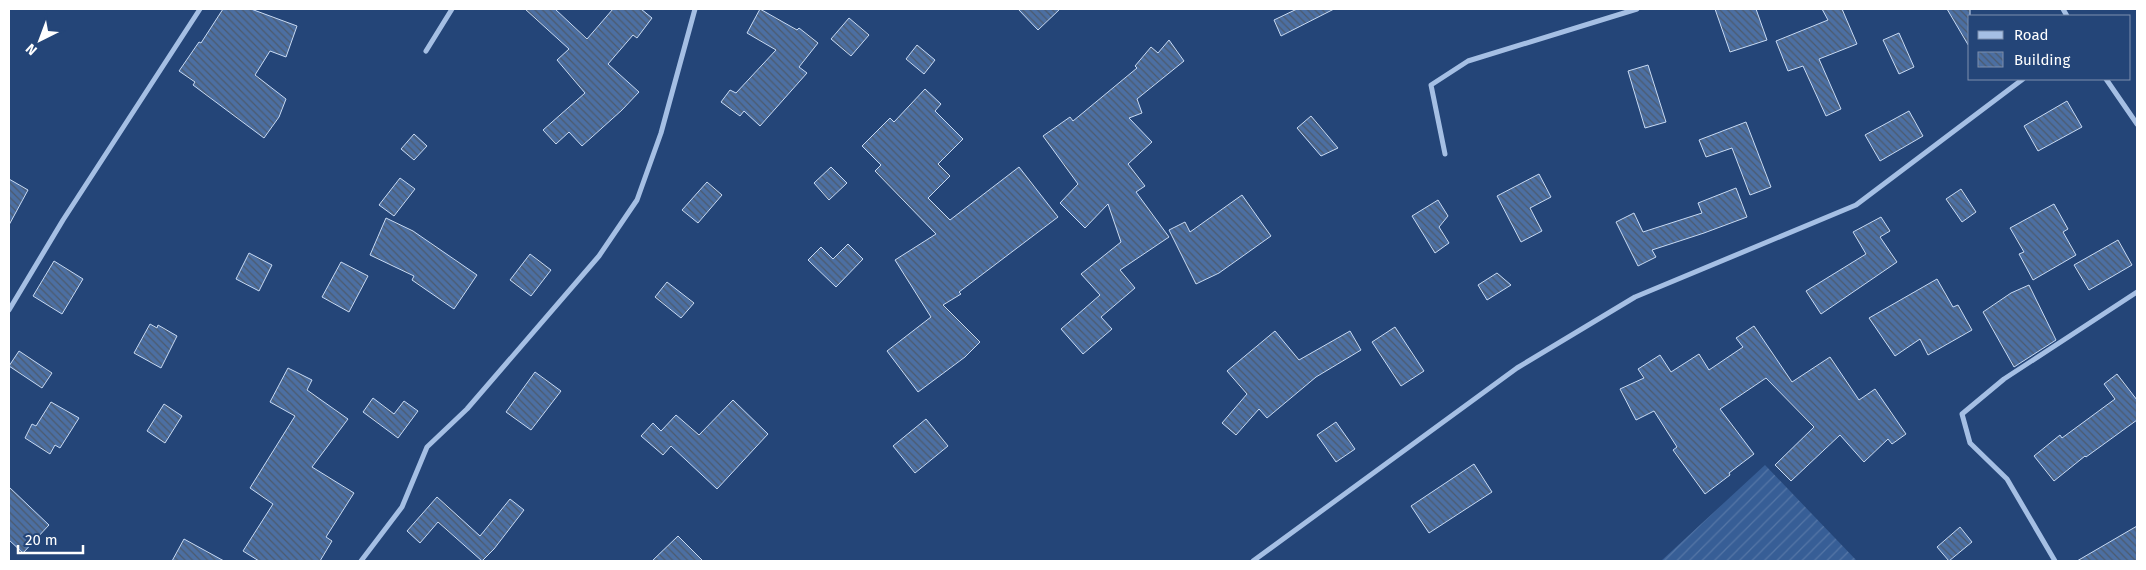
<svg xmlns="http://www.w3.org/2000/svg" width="2146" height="570" font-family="'Fira Sans',sans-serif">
	<defs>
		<pattern id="garden-furrows" width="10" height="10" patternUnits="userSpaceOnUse" patternTransform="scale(1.25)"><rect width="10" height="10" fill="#375e96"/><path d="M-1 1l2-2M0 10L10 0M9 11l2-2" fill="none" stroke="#5576a6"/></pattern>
		<pattern id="building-back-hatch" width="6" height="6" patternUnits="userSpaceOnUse" patternTransform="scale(1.25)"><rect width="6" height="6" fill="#4c6fa2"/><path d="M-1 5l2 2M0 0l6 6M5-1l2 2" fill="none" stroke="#4c5a6e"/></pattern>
	</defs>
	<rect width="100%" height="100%" fill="#244578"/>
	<path fill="url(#garden-furrows)" d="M1765,465l92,96h-196z"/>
	<g fill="url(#building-back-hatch)" stroke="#c8daf3">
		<path d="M223,9h28l46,17 -11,31 -16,-6 -15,24 31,24 -7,18 -15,21 -71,-53 2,-3 -16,-11 20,-29 2,1z"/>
		<path d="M525,9h30l32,30 26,-30h28l11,9 -15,20 -4,-3 -25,29 31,28 -17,18 -40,36 -13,-14 -13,12 -13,-14 42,-37 -28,-33 12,-11z"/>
		<path d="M760,9l37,21 2,-2 19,15 -19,24 8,6 -47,53 -16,-15 -4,5 -19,-14 9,-12 6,3 40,-43 -29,-17z"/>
		<path d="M1018,9h42l-22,21z"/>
		<path d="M1297,9h37l-53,27 -7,-16z"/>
		<path d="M1715,9h41l11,31 -37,12z"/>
		<path d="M1822,9h20l15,35 -38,15 22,50 -15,7 -23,-50 -15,5 -12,-30 52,-21z"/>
		<path d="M1947,9h23v39z"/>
		<path d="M849,18l20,17 -18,21 -20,-17z"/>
		<path d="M1899,33l15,34 -15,7 -16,-34z"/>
		<path d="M1169,40l15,21 -47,38 5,14 -13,5 23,24 -24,22 17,22 -9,6 33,45 -49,33 15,18 -34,29 11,12 -29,25 -22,-25 39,-34 -19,-21 40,-32 -13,-38 -23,24 -25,-25 18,-19 -35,-48 27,-19 3,4 64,-53 -2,-2 16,-19 7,6z"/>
		<path d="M917,45l18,15 -11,14 -18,-15z"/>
		<path d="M1648,65l18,57 -21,6 -17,-57z"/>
		<path d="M925,89l16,15 -6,7 28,28 -25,25 12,12 -22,22 22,22 69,-53 39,50 -99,75 2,2 -18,11 37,37 -15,15 -47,35 -31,-41 44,-34 -36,-57 41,-26 -61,-63 6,-6 -19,-19 28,-28 4,4z"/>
		<path d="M2067,101l15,26 -44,24 -14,-25z"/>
		<path d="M1909,111l14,25 -43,25 -15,-26z"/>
		<path d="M1311,116l27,32 -17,8 -24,-28z"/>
		<path d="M1746,122l25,65 -21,8 -18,-47 -26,9 -7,-17z"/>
		<path d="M414,134l13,12 -13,14 -13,-11z"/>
		<path d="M831,167l16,16 -18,17 -15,-17z"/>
		<path d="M1539,174l12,23 -21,11 12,23 -21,11 -24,-46z"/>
		<path d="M400,178l15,11 -21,27 -15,-11z"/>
		<path d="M9,179l19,11 -19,35z"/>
		<path d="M707,182l15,13 -24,28 -16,-13z"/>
		<path d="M1736,188l11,29 -43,16 -52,17 4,7 -18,9 -22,-44 18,-9 9,19 59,-19 -4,-10z"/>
		<path d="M1961,189l15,23 -14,10 -16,-23z"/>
		<path d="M1242,195l29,41 -52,37 -23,11 -27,-54 16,-8 5,10z"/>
		<path d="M1438,200l10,16 -9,11 10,16 -14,10 -23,-37z"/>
		<path d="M2054,204l14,25 -5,3 13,23 -43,25 -14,-26 5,-2 -14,-24z"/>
		<path d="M1881,217l9,14 -10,6 17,25 -76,52 -15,-23 60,-37 -13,-22z"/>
		<path d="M386,218l27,13 64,44 -23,34 -42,-29 2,-4 -44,-21z"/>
		<path d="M2118,240l14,25 -43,25 -15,-25z"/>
		<path d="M848,244l15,15 -27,28 -28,-27 13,-13 12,12z"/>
		<path d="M249,253l23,12 -13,26 -23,-12z"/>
		<path d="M530,254l21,16 -20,26 -21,-16z"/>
		<path d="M54,261l29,18 -21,35 -29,-18z"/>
		<path d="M341,262l27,14 -19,36 -27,-15z"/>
		<path d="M1497,273l14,12 -24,15 -9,-15z"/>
		<path d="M1937,279l16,28 5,-2 14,25 -44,25 -8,-16 -25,17 -26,-38z"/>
		<path d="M667,282l27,21 -13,15 -26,-21z"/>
		<path d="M2029,285l27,55 -42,27 -31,-55 28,-19z"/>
		<path d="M150,324l7,4 1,-3 19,11 -16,32 -27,-15z"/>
		<path d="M1754,326l38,56 38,-25 29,43 16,-11 31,45 -14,10 -4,-5 -24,23 -24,-27 -49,46 -16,-16 39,-38 -48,-49 -46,31 34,45 -25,19 1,2 -25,19 -32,-44 4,-3 -23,-36 -18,9 -16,-31 24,-11 -6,-9 22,-14 11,17 28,-18 10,16 34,-23 -7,-9z"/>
		<path d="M1395,327l29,44 -23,15 -29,-44z"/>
		<path d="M1275,331l24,29 51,-29 11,19 -45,27 -49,41 -8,-9 -23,26 -14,-12 25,-29 -20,-23z"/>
		<path d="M19,351l33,22 -10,15 -33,-22z"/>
		<path d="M288,368l24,12 -5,10 41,29 -36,48 42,26 -28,44 6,4 -12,20h-61l-16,-10 30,-47 -23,-16 45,-72 -25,-14z"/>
		<path d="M535,372l26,19 -30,39 -25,-18z"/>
		<path d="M2117,374l20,26v20l-51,37 -1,-1 -31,25 -20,-25 26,-21 2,3 53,-39 -11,-15z"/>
		<path d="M373,398l21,16 10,-13 14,10 -20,27 -35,-26z"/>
		<path d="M733,400l35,34 -51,55 -46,-43 -8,9 -22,-19 12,-13 8,8 15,-16 23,20z"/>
		<path d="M51,402l28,16 -19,30 -5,-3 -5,9 -25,-16 7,-14 4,2z"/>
		<path d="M164,404l18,12 -17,27 -18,-12z"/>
		<path d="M926,419l22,27 -33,27 -22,-27z"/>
		<path d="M1336,422l19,27 -19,13 -19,-27z"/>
		<path d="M1474,464l18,28 -63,41 -18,-27z"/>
		<path d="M9,487l40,38 -26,28 -14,-13z"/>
		<path d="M437,497l43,39 30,-37 14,11 -30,39 -12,12 -44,-39 -18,21 -13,-12z"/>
		<path d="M2137,526v35h-60z"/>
		<path d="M1960,527l12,15 -23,19 -12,-14z"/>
		<path d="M678,536l25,25h-51z"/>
		<path d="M184,539l40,22h-52z"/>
	</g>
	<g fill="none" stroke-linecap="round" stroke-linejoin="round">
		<g stroke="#a5bfe4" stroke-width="5">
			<path d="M2063,9l4,7"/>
			<path d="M426,51l26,-42"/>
			<path d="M2106,79l31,45"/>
			<path d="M1445,154l-14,-69 37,-24 169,-52"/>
			<path d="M9,310l54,-90 137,-211"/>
			<path d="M361,561l41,-54 25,-60 40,-38 132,-153 38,-56 24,-67 34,-124"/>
			<path d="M1253,561l264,-193 118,-71 221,-92 167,-126"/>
			<path d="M2055,561l-48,-82 -37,-36 -8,-29 42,-35 133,-87"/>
		</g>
	</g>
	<rect width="2146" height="570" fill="none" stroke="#ffffff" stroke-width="20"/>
	<rect x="1968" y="15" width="162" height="65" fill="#244578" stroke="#7c8fae"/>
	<rect x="1978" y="31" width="25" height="8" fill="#a5bfe4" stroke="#7c8fae"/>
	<text x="2014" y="40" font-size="15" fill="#ffffff">Road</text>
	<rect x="1978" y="52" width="25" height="15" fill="url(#building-back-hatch)" stroke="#7c8fae"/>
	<text x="2014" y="65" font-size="15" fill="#ffffff">Building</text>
	<g transform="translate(40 40) rotate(222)" stroke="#244578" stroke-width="4" paint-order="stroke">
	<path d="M0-4L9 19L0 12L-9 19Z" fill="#ffffff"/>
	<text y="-8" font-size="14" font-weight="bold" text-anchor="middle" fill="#ffffff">N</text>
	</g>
	<path d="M18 545v8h65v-8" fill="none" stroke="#ffffff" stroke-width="2.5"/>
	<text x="25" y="545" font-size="15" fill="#ffffff" stroke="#244578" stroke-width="4" paint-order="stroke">20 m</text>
</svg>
